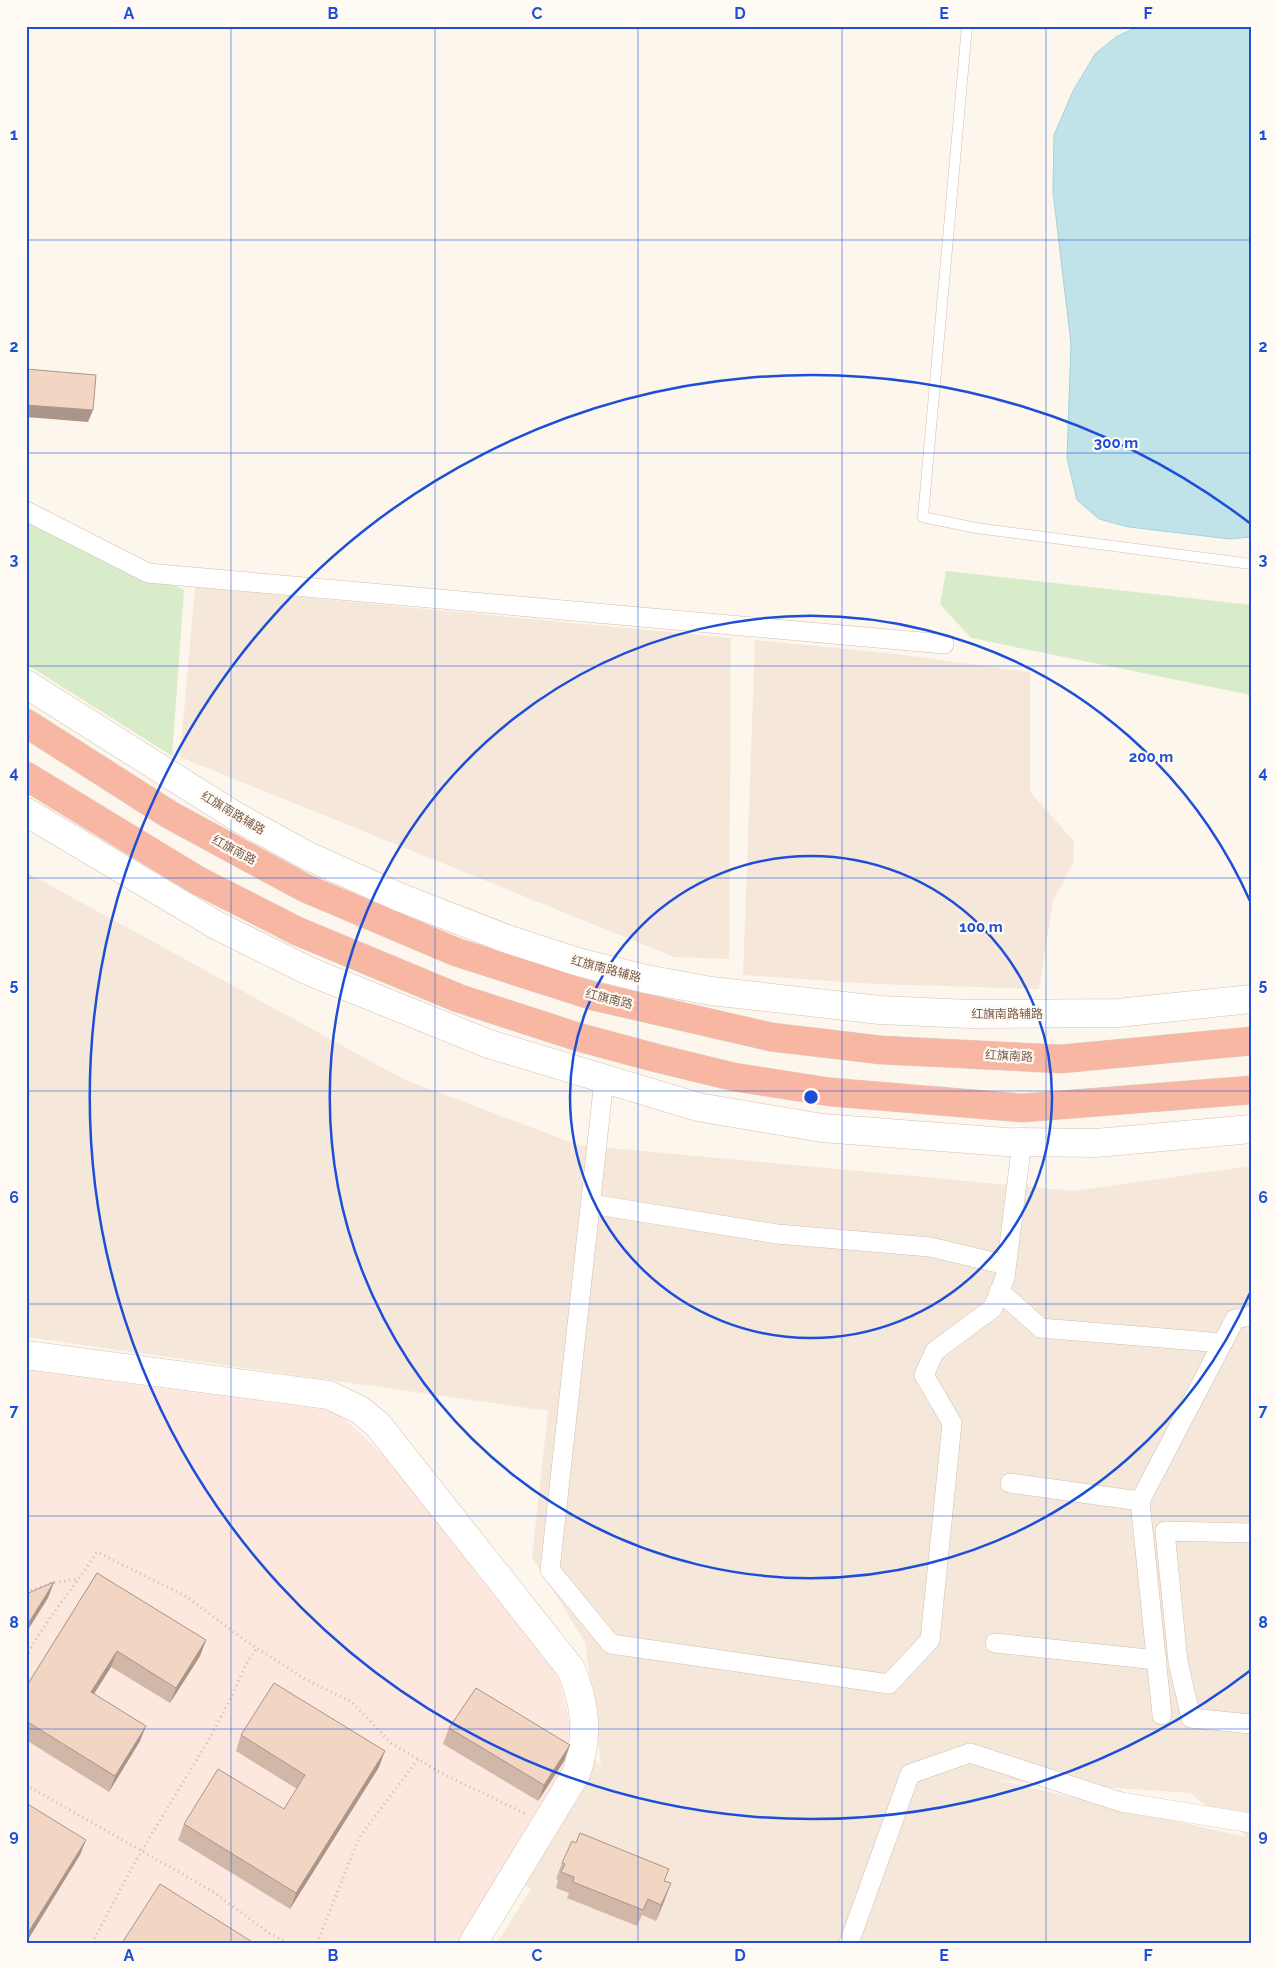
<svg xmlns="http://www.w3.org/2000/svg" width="1277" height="1969" font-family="Raleway,'Noto Sans SC',sans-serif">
	<rect width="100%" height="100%" fill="#fdf6ec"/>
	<g fill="#f5e8da" fill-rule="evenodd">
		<path d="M195,587l536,51 -2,321 -55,-2 -494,-200z"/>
		<path d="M755,640l141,14 134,18v120l44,49 -1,22 -20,38 -14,88 -164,-5 -132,-9z"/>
		<path d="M26,872l377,207 175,66 496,46 177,-25v777h-754l34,-54 -38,-26 64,-157 44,61 -16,-125 -53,-85 16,-146 -522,-74zM998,1780l192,13 56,43 -1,1z"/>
	</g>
	<path fill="#fde8e0" d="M26,1370l310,41 60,56 158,202 8,19 10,47 -4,27 -110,181h-432z"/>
	<g fill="#d8ecc9">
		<path d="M26,518l158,72 -12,166 -146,-92z"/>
		<path d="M946,571l305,34v90l-280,-57 -31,-34z"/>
	</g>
	<path fill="#bfe3e8" stroke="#a5d3da" d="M1139,26h112v511l-21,2 -101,-12 -30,-8 -22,-19 -10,-42 4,-114 -18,-152 1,-57 19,-44 22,-37 21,-17z"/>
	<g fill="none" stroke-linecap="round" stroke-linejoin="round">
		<g stroke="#d1beb0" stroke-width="11">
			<path id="lane" d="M967,26l-44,491 53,11 275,36"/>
		</g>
		<g stroke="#d1beb0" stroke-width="20">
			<g id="street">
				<path d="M26,511l122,62 796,71"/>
				<path d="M604,1080l-54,490 61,74 278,40 41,-44 22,-217 -28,-48 11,-24 58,-43 12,-30 17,-136"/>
				<path d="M591,1204l186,30 153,13 76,18"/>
				<path d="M999,1291l42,37 182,15"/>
				<path d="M1010,1483l130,18"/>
				<path d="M1251,1533l-86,-2 13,131 13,56 60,6"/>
				<path d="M995,1643l162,17"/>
				<path d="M1162,1715l-22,-214 95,-182 16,-3"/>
				<path d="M849,1943l61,-169 60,-21 151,49 130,21"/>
			</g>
		</g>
		<g stroke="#d6c0b0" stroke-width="29">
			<g id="secondary">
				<path d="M26,684l211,133 69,38 93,42 108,42 71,23 68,17 65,12 169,19 90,4 148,-1 133,-14"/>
				<path d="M26,812l190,113 95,47 178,72 209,63 124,21 184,14 90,1 155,-14"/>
				<path d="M26,1355l303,40 31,15 18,15 193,244c15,36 18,68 5,105l-103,169"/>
			</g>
		</g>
		<g stroke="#dad1cd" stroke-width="29">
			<g id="highway">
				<path d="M26,723l144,92 135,73 151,64 137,44 178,41 110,13 180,9 190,-18"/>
				<path d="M26,776l171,104 100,51 161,67 120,39 78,21 78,19 96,15 192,16 229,-18"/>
			</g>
		</g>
		<g stroke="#d9b8a5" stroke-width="3" stroke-dasharray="1 4" stroke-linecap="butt">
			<path d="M26,1592l24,-9 29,-4"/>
			<path d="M26,1657c20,-38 48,-69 71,-105l90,45 59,44 59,38 47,23 39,41 50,30 87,42"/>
			<path d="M26,1785l186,106 57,42 19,10"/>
			<path d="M92,1943l43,-81 73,-121 23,-43 15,-34 11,-16"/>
			<path d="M317,1943l42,-105 59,-79"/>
		</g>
		<use href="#lane" stroke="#fff" stroke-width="10"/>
		<use href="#street" stroke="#fff" stroke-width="19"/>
		<use href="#secondary" stroke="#fff" stroke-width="28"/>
		<use href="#highway" stroke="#f7b7a3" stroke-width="28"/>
	</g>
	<g fill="#d1b7a8">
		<path d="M97,1573l109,67 -6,16 -30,47 -59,-36 -17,27 46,47 -31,51 -83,-52v-53z"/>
		<path d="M449,1728l121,17 -6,16 -26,40 -95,-57z"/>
		<path d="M241,1735l138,32 -89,142 -112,-69 6,-16 100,-15 13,-20 -61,-38z"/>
		<path d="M576,1843l89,38v18l-9,22 -14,-6 -5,11 -70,-28 2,-5 -13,-5 2,-8 -2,-1 6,-16z"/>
	</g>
	<g fill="#aa9588">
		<path d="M26,405l67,5 -5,12 -62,-5z"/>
		<path d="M54,1582l-6,16 -22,35v-6z"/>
		<path d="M206,1640l-6,16 -30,47 6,-15z"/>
		<path d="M117,1651l-6,16 -26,41 6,-16z"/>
		<path d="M146,1726l-6,15 -31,51 6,-16z"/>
		<path d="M570,1745l-6,16 -26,40 6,-16z"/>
		<path d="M385,1751l-6,16 -89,142 6,-16z"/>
		<path d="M86,1840l-6,15 -54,88v-7z"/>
		<path d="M671,1883l-6,16 -9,22 5,-16z"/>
	</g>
	<g fill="#f3d5c3" stroke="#aa9588">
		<path d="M26,369l70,6 -3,35 -67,-5z"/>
		<path d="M97,1573l109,67 -30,48 -59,-37 -26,41 55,34 -31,50 -89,-55v-34z"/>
		<path d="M54,1582l-28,45v-33z"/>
		<path d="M274,1683l111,68 -89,142 -112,-69 34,-55 66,40 21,-34 -64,-40z"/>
		<path d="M476,1688l94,57 -26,40 -95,-57z"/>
		<path d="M26,1803l60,37 -60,96z"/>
		<path d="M580,1833l89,36 -5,12 7,2 -10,22 -13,-6 -5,11 -70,-28 1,-5 -13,-5 4,-8 -3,-1 10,-22 4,2z"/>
		<path d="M160,1884l94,59h-132z"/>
	</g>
	<path fill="none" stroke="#1d4ed8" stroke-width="1" stroke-opacity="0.55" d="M231,26v1917M435,26v1917M638,26v1917M842,26v1917M1046,26v1917M26,240h1225M26,453h1225M26,666h1225M26,878h1225M26,1091h1225M26,1304h1225M26,1516h1225M26,1729h1225"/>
	<g fill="none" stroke="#1d4ed8" stroke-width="2.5">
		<circle cx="811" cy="1097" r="241"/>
		<path d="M1250 1293A481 481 0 1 1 1250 901"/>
		<path d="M1251 1670A722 722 0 1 1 1251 524"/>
	</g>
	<g text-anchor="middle" stroke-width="4.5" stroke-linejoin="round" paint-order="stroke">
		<g font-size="12" fill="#7a5c4d" stroke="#fffaf3">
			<text transform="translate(233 813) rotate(31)" y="4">红旗南路辅路</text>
			<text transform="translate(234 850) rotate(28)" y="4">红旗南路</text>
			<text transform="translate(606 969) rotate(15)" y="4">红旗南路辅路</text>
			<text transform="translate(609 999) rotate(14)" y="4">红旗南路</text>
			<text x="1007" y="1018">红旗南路辅路</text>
			<text transform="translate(1009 1056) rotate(3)" y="4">红旗南路</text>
		</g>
	</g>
	<circle cx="811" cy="1097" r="8" fill="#1d4ed8" stroke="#fffaf3" stroke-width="2.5"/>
	<g font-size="15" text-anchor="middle" font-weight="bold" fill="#1d4ed8" stroke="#fffaf3" stroke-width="4.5" stroke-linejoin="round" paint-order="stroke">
		<text x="1116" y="448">300 m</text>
		<text x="1151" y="762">200 m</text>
		<text x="981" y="932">100 m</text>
	</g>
	<rect width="1277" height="1969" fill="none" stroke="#fffaf3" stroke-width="55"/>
	<rect x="28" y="28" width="1222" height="1914" fill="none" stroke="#1d4ed8" stroke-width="2"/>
	<g font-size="16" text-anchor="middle" font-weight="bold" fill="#1d4ed8">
		<text x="129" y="19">A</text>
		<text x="333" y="19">B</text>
		<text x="537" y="19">C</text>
		<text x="740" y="19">D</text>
		<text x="944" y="19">E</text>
		<text x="1148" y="19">F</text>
		<text x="14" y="140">1</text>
		<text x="1263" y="140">1</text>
		<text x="14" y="352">2</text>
		<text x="1263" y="352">2</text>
		<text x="14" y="565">3</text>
		<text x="1263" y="565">3</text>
		<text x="14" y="778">4</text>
		<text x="1263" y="778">4</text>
		<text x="14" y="990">5</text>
		<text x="1263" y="990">5</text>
		<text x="14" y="1203">6</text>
		<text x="1263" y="1203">6</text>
		<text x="14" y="1416">7</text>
		<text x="1263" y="1416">7</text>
		<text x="14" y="1628">8</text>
		<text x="1263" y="1628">8</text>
		<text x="14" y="1841">9</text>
		<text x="1263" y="1841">9</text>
		<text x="129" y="1961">A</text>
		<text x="333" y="1961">B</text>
		<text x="537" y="1961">C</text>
		<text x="740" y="1961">D</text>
		<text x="944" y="1961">E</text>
		<text x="1148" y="1961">F</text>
	</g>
</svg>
